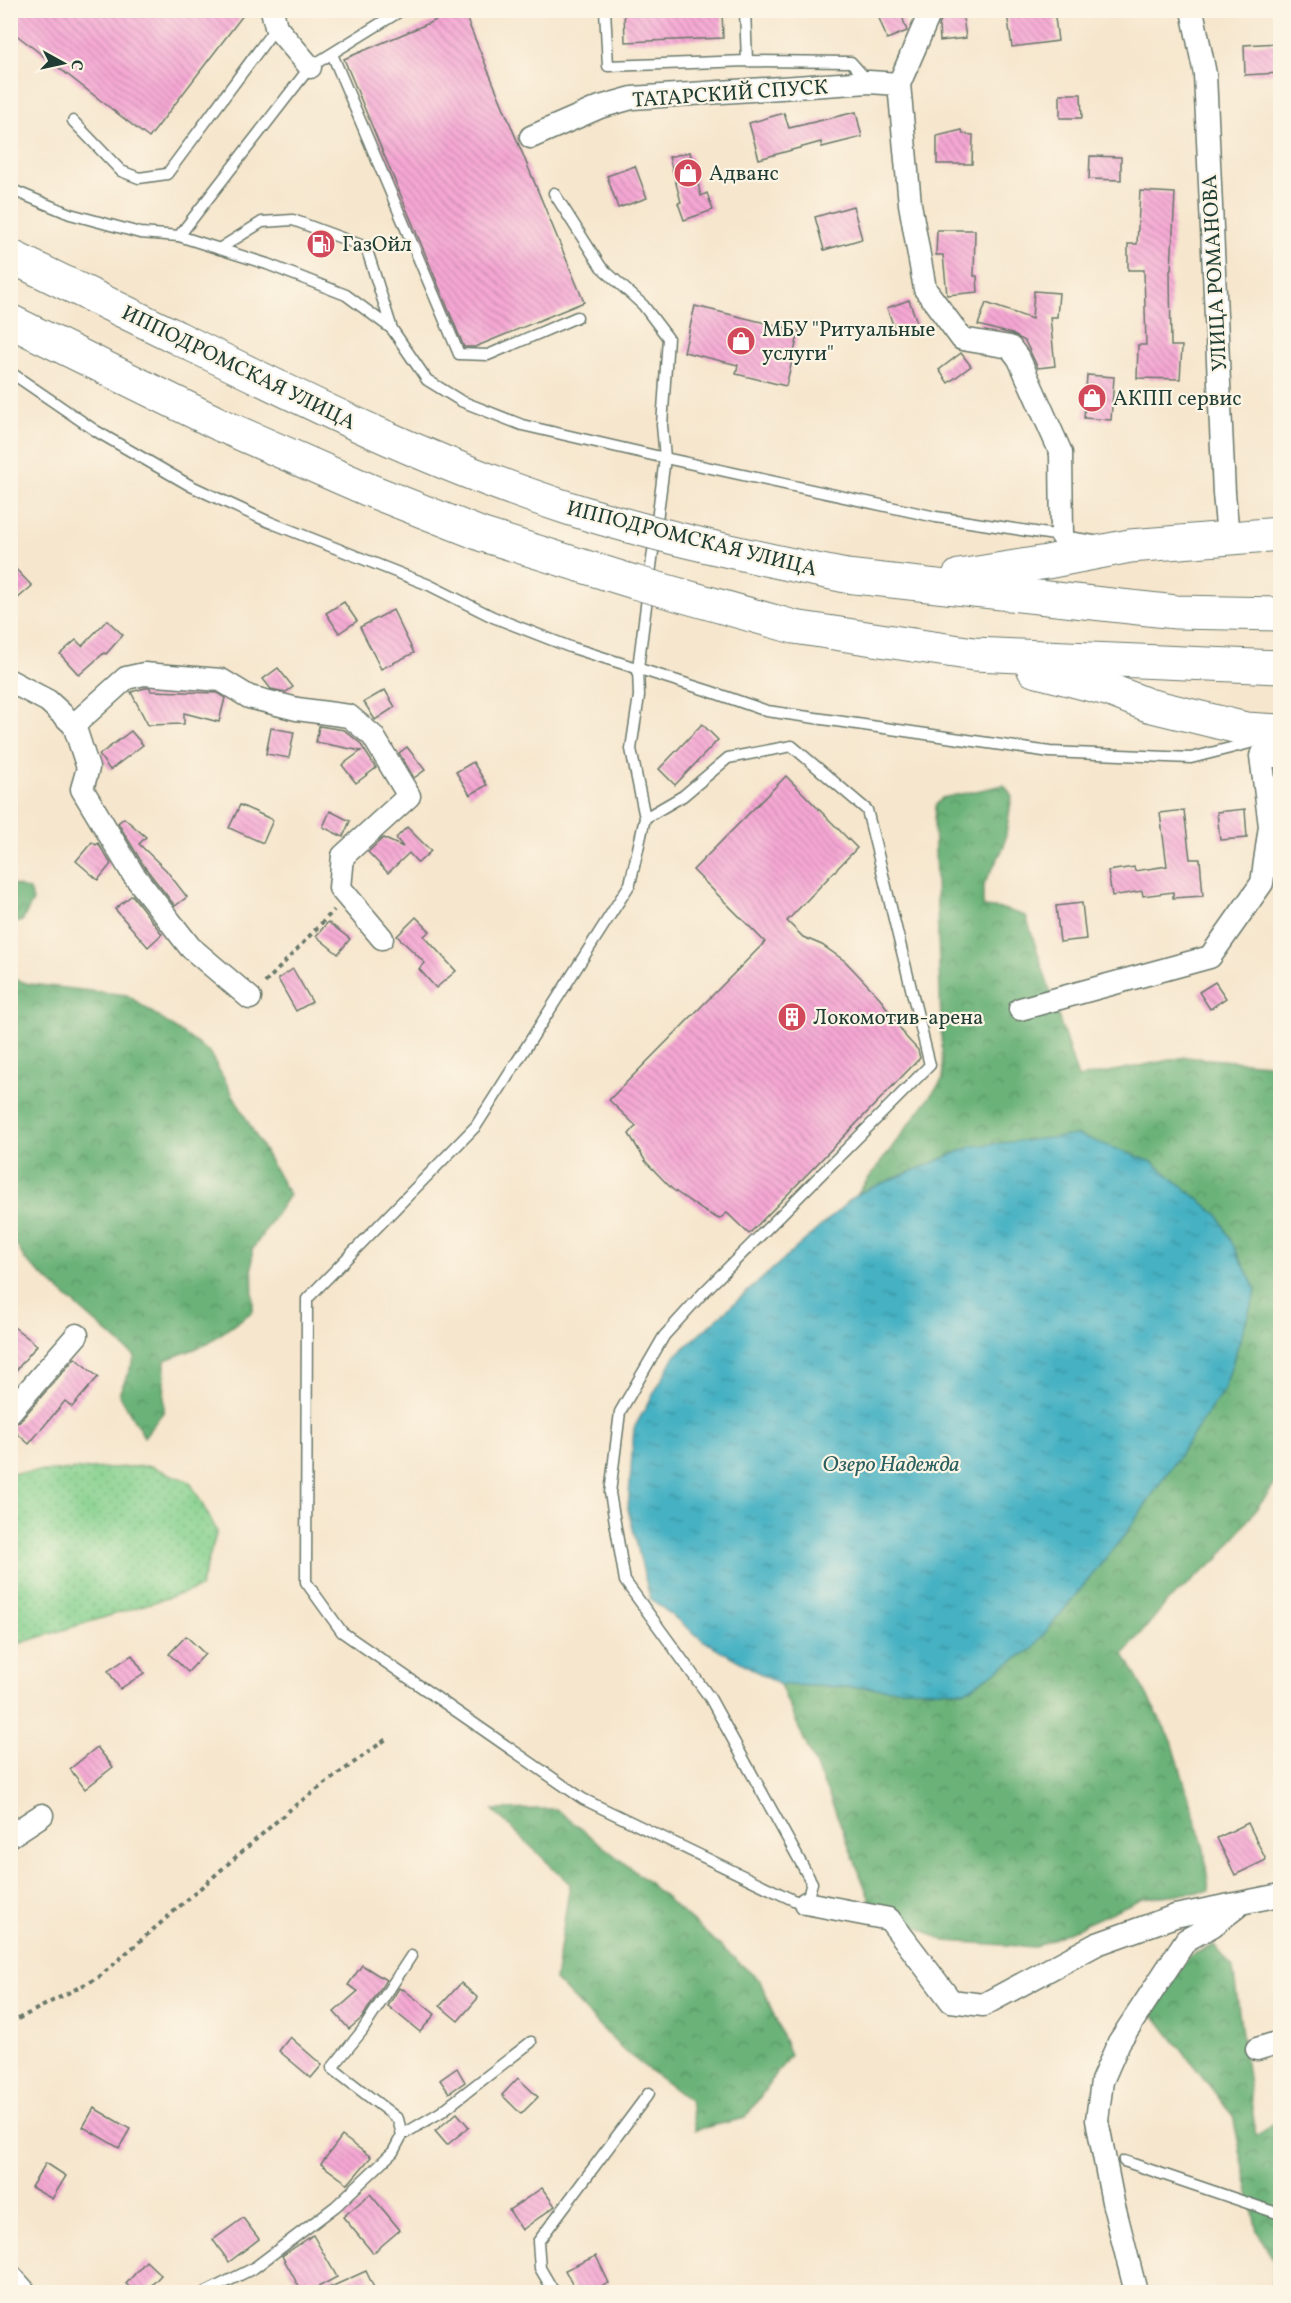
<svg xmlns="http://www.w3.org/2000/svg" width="1291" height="2303" font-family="Vollkorn,serif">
	<defs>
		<pattern id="grass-dots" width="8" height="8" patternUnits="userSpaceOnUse" patternTransform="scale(1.5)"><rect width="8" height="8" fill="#84d08d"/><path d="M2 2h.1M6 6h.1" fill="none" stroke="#6baa74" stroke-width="1.8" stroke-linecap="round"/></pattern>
		<pattern id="forest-crowns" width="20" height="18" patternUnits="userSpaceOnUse" patternTransform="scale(1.5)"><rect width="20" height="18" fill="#6bb278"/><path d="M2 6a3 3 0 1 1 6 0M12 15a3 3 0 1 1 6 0" fill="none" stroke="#579263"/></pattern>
		<pattern id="water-ripples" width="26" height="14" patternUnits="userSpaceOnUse" patternTransform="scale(1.5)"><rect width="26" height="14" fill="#45b1c3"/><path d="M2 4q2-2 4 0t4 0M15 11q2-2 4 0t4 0" fill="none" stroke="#39919f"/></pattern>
		<pattern id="building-back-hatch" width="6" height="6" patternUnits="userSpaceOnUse" patternTransform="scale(1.5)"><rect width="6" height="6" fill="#f6a7d4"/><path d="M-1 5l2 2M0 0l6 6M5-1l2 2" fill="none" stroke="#c789ad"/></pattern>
	</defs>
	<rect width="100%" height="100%" fill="#fcf5e5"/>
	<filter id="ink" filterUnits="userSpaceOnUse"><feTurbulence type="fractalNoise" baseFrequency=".0167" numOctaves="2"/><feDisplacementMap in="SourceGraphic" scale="12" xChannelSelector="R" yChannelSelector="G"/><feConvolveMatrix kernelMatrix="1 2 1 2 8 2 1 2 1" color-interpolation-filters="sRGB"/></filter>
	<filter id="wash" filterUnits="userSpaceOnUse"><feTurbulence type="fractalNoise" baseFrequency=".008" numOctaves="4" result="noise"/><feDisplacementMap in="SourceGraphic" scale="24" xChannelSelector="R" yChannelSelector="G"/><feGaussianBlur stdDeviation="1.35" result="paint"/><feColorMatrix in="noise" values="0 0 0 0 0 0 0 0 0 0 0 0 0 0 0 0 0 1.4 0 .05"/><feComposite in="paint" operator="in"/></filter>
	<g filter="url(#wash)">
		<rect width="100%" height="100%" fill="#f6e6cd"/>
		<path fill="url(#grass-dots)" stroke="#528660" stroke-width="1.5" d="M150,1466l40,16 27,49 -17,57 -189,58v-173z"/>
		<g fill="url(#forest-crowns)" stroke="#457856" stroke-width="1.5">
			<path d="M1004,785l8,11 -8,51 -21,39v21l20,2 23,7 52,162 107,-21 95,8v413l-62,81 -51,43 -43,52 48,87 32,108 5,42 -66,7 -108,49 -90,-6 -74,-38 -36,-93 -55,-125 185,6 67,-42 95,-117 97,-143 32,-99 -38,-75 -66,-53 -179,-16 -116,48 86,-115 -9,-257 1,-16 7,-8z"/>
			<path d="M11,884l19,6 3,11 -11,20 -11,3z"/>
			<path d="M11,978l18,6 98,11 82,57 80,143 -37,55 1,61 -48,34 -40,15 -1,51 -20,26 -25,-43 16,-37 -109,-96 -15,-25z"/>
			<path d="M556,1809l87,69 117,103 30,74 -45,63 -50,12 -5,-29 -66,-50 -69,-71 15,-96 -77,-74z"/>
			<path d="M1214,1945l19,23 23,168 24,-16v172h-9l3,-31 -17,-30 -24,-115 -81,-104 37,-56z"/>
		</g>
		<path fill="url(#water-ripples)" stroke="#32777c" stroke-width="1.5" d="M1078,1135l74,27 66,53 38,75 -32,99 -97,143 -95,117 -67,42 -185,-6 -76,-44 -54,-43 -22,-89 6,-81 41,-72 182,-162 116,-48z"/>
		<g id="blocks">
			<g fill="url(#building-back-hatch)">
				<path d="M10,10h237l-98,128 -139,-108z"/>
				<path d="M460,10h3l121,292 -109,45h-11l-120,-288z"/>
				<path d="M624,10h98l1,28 -98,4z"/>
				<path d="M876,10h24l7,21 -20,8z"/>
				<path d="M1024,10h30l4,31 -46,6 -5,-34z"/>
				<path d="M962,11l4,27 -26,3 -1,-15 5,-13z"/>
				<path d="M1281,43v30l-36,2 -1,-30z"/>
				<path d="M1060,94h21l1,24h-22z"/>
				<path d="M856,112l6,25 -40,10 -1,-5 -62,17 -10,-36 35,-10 5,15z"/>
				<path d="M962,130l1,4 10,1 -1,29h-35v-28z"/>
				<path d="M690,152l11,44 6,-3 6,17 -29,10 -6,-17 3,-1 -12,-45z"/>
				<path d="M1090,156l31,1v23l-32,-1z"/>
				<path d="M635,166l12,32 -29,10 -11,-32z"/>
				<path d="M1140,191l35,2 -4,77h-1l1,76h11l-2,33 -43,-1 1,-33h8l-2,-75h-16v-26h9z"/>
				<path d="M853,206l9,33 -38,11 -9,-33z"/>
				<path d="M937,230h38l-1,46h3l1,16 -31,3 -4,-40h-7z"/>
				<path d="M1034,291l25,2 -2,24h-7l5,49 -17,2 -13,-27 -13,-7 -34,-9 8,-22 46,16z"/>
				<path d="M909,300l9,25 -22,8 -9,-25z"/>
				<path d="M695,306l104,25 -13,55 -50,-12 2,-9 -54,-13z"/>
				<path d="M961,353l10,13 -23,17 -9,-13z"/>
				<path d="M1087,375l27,2 -3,43 -27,-2z"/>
				<path d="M10,563l22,23 -22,19z"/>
				<path d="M344,602l13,19 -18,12 -13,-20z"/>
				<path d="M393,610l21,43 -33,16 -21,-42z"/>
				<path d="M107,620l16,15 -17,19 -2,-1 -25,22 -19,-21 16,-14 6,6z"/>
				<path d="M278,668l15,19 -7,5 -15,-3 -8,-10z"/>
				<path d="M145,688h5l1,3 66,2 8,5 -6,24 -35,-9v11l-36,1 -17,-33z"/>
				<path d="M385,690l10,17 -20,13 -11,-18z"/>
				<path d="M702,724l16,16 -43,45 -16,-16z"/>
				<path d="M319,726l25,4 16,13 16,25 -20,15 -14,-18 19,-14 -45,-9z"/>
				<path d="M271,728l23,4 -5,26 -23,-4z"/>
				<path d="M131,731l12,14 -33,25 -11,-15z"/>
				<path d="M407,747l18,23 -11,8 -15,-25z"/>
				<path d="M473,762l14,23 -17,10 -14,-23z"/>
				<path d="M786,776l71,72 -70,73 16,16 19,8 23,16 35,37 26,39 12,13 2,8 -171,176 -22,-21 -8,6 -15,-8 -32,-22 -26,-27 -17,-28 7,-8 -27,-26 156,-158 -72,-72z"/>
				<path d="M240,805l33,15 -10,23 -34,-15z"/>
				<path d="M1245,809l2,29 -27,2 -3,-28z"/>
				<path d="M1184,810l6,49h10l3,37 -30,2v-6l-30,4 -1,-5 -30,5 -4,-25 26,-4 1,4 32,-5 -7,-53z"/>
				<path d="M330,811l20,10 -7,16 -20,-10z"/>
				<path d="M124,818l22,19 -7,7 27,26 21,27 -12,9 -31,-40 -26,-43z"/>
				<path d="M407,827l24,24 -13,12 -9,-10 -21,20 -20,-21 15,-14 20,9 -7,-9z"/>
				<path d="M92,842l4,3 2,-2 13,21 -13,16 -22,-19z"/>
				<path d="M132,895l30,39 -14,13 -33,-38z"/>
				<path d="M1082,903l4,36 -26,3 -4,-36z"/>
				<path d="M416,917l14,14 -6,5 32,35 -20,17 -17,-19 6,-6 -28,-27z"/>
				<path d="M328,922l22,17 -12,15 -22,-18z"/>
				<path d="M293,969l19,33 -16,9 -18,-32z"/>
				<path d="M1215,982l11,16 -16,11 -11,-17z"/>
				<path d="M10,1324l27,21 -27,33z"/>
				<path d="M75,1358l23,19 -26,30 -7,-6 -36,43 -19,-17 10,-6z"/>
				<path d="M186,1636l19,18 -17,18 -19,-18z"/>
				<path d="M132,1655l12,18 -24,16 -12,-18z"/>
				<path d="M97,1747l16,20 -28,22 -15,-20z"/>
				<path d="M1248,1823l18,37 -31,15 -18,-37z"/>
				<path d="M362,1965l24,15 -24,38 -13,11 -15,-17 24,-21 -10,-6z"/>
				<path d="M461,1983l17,15 -20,23 -18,-15z"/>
				<path d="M399,1988l3,2 1,-1 32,25 -15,18 -32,-26z"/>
				<path d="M290,2037l32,28 -11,13 -32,-27z"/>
				<path d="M457,2068l8,14 -16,11 -9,-13z"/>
				<path d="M518,2078l20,19 -17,17 -19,-19z"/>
				<path d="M94,2108l36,21 -11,19 -36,-21z"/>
				<path d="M457,2113l12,14 -22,18 -12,-14z"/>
				<path d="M342,2136l29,21 -23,27 -27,-20z"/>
				<path d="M46,2163l20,13 -14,23 -21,-12z"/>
				<path d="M542,2188l13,18 -33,24 -13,-20z"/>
				<path d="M370,2194l30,36 -27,23 -30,-36z"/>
				<path d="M243,2218l16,21 -30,23 -16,-22z"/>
				<path d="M313,2235l24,42 -28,15h-7l-20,-36z"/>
				<path d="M596,2256l13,27 -20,9h-13l-11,-22z"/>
				<path d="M146,2261l15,14 -16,17h-9l-10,-8z"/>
				<path d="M366,2271l10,21h-56z"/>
			</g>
		</g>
	</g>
	<g filter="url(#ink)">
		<use href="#blocks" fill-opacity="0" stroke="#6a786a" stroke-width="1.5"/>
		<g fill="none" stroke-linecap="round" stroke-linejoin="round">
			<g stroke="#6a786a" stroke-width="13">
				<g id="service">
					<path d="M605,10l3,56 139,-5 104,1 16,18"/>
					<path d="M745,10l2,51"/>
					<path d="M332,54l127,300 29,1 89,-38"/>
					<path d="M73,121l48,50 18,7 28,-4 109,-147"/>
					<path d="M10,189l60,25 70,19 39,3 88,28 79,31 46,34 35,51 34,21 61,24 143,33 271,59 158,24"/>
					<path d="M554,193l47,74 42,38 25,33 -6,87 3,33 -27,210 1,28 -8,53 14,69 -15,66 -154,242 -169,173 -1,283 36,50 241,167 210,101 13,3 6,-20 -102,-185 -85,-117 -15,-88 10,-81 44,-76 39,-43 227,-228 -63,-255 -75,-64 -64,12 -45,38 -38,22"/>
					<path d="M179,236l131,-169 92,-57"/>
					<path d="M219,249l43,-27 31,-2 73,27 26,82"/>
					<path d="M10,372l86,59 95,55 76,35 162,64 64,32 77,30 139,44 58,20 283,41 141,6 63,-16"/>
					<path d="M402,2135l39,-23 90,-70"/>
					<path d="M1124,2161l156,53"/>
					<path d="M206,2292l48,-24 82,-62 57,-54 9,-17 -4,-16 -66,-51 30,-37 49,-75"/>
					<path d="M554,2292l-14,-24 -2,-26 111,-149"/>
				</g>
			</g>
			<g stroke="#6a786a" stroke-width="25">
				<g id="minor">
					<path d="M272,10l4,17 34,40"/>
					<path d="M931,10l-32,74 11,120 15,85 37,50 48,8 9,12 42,94 1,83"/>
					<path d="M1192,10l13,64 19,419 4,44"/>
					<path d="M531,137l69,-30 32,-9 237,-16 30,2"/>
					<path d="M10,681l38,20 26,24 14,43 -6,21 51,85 57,73 60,51"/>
					<path d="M74,725l52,-47 18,-4 77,6 28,17 48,12 52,7 24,20 36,60 -66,60 -3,32 42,50"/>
					<path d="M1020,1009l190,-52 52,-74 8,-57 -9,-70h19"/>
					<path d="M10,1412l67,-77"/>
					<path d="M10,1836l32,-21"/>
					<path d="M806,1903l83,16 62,82 32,4 114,-61 78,-28 105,-21"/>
					<path d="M1257,2049l23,-7"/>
					<path d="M10,2275l15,17"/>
					<path d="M1136,2292l-23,-90 -16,-82 5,-39 17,-39 67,-102 26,-14 26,-20"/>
				</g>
			</g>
			<g stroke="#6a786a" stroke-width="35">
				<g id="trunk">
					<path d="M10,256l162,79"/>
					<path d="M10,321l213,105"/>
					<path d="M846,576l330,36 104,2"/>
					<path d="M959,576l88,-14 83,-16 150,-12"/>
					<path d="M913,645l61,9 306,13"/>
					<path d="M1034,670l73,19 41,16 98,24 34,2"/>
				</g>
			</g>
			<g stroke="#6a786a" stroke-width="4" stroke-dasharray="4.5 4.5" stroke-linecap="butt">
				<path d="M265,983l69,-73"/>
				<path d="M10,2023l89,-46 194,-170 96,-70"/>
			</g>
			<use href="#service" stroke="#fff" stroke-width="10"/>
			<use href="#minor" stroke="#fff" stroke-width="22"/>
			<use href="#trunk" stroke="#fff" stroke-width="33"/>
			<g stroke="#6a786a" stroke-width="35" stroke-linecap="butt">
				<g id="trunk-bridge">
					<path d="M172,335c129,64 259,129 396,173 91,29 185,49 278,68"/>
					<path d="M223,426l146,64 114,45 151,47 160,45 119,18"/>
				</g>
			</g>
			<use href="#trunk-bridge" stroke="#fff" stroke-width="33"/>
		</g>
	</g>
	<defs>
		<g id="shop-disc" transform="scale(1.5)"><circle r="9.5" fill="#d1495b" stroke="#fcf5e5"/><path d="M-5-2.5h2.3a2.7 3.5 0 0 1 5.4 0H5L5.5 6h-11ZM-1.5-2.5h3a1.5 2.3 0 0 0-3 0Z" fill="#fff"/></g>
		<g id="fuel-disc" transform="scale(1.5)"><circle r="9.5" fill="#d1495b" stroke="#fcf5e5"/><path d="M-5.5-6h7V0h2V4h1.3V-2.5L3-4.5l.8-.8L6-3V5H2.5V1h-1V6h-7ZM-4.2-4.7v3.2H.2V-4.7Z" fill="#fff"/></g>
		<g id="building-disc" transform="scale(1.5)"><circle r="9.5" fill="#d1495b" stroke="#fcf5e5"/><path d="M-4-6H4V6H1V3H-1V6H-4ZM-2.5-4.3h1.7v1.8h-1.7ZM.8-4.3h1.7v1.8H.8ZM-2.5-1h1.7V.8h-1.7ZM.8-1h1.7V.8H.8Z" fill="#fff"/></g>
	</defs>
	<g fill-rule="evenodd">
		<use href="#shop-disc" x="688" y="173"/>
		<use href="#fuel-disc" x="321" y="244"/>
		<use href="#shop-disc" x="741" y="341"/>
		<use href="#shop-disc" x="1092" y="398"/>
		<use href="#building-disc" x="792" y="1017"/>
	</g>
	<g text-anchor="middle" stroke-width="4.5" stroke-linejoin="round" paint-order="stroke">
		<g font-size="21" fill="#1f3d34" stroke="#fcf5e5">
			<text transform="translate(730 93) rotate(-4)" y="7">ТАТАРСКИЙ СПУСК</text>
			<text transform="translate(1214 273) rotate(-93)" y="7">УЛИЦА РОМАНОВА</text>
			<text transform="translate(239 367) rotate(26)" y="7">ИППОДРОМСКАЯ УЛИЦА</text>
			<text transform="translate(692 538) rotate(14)" y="7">ИППОДРОМСКАЯ УЛИЦА</text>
		</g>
		<g font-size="21" fill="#1f3d34" stroke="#fcf5e5" text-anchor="start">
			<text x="709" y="180">Адванс</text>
			<text x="342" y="251">ГазОйл</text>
			<text x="762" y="336">МБУ "Ритуальные<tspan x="762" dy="24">услуги"</tspan></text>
			<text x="1113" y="405">АКПП сервис</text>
			<text x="813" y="1024">Локомотив-арена</text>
		</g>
		<g font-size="22" font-style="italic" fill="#2a605f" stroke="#fcf5e5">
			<text x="891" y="1471">Озеро Надежда</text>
		</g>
	</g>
	<rect width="1291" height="2303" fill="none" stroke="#fcf5e5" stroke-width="36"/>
	<g transform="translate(63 63) rotate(98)" stroke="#fcf5e5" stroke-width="4.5" paint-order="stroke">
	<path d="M0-4.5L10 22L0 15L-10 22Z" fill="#1f3d34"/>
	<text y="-9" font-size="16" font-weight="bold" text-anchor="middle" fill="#1f3d34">С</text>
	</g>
</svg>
